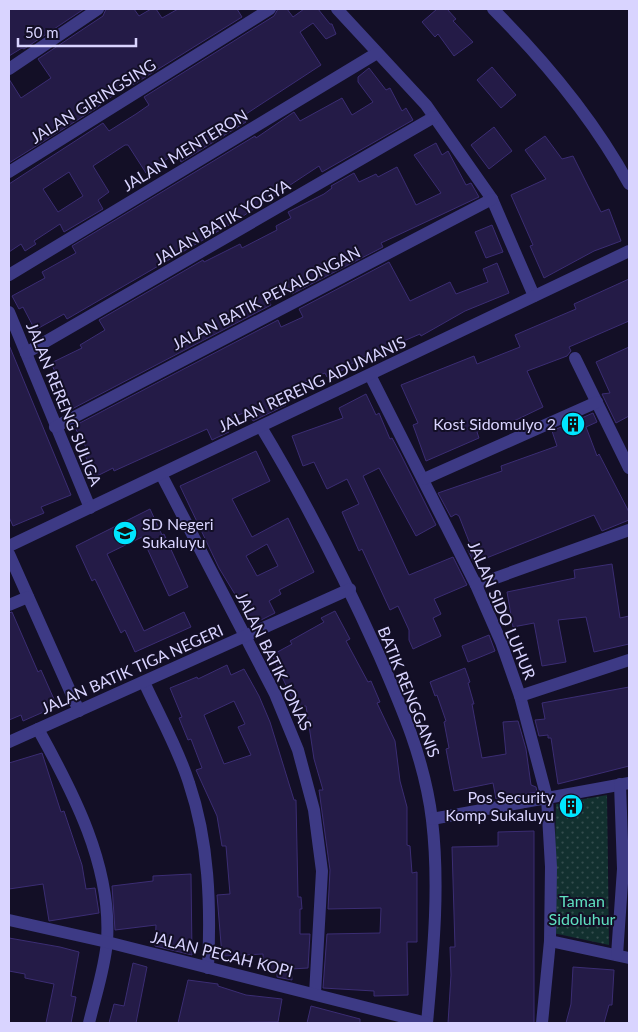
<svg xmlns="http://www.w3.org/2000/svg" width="638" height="1032" font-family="Lato,sans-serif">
	<defs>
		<pattern id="park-dots" width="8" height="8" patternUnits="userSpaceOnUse" patternTransform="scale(1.25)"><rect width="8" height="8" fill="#12302f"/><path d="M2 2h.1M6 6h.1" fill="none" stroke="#344d4e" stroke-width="1.8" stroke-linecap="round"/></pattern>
	</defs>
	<rect width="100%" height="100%" fill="#130f26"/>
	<path fill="url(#park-dots)" d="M607,795l2,150 -56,-12 3,-129z"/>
	<g fill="#241b47" stroke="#3b2d73" fill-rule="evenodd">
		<path d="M9,9h75l-60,40 -2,-1 -13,8z"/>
		<path d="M106,9h28l5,7 12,-7h5l6,9 16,-9h59l5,8 -106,66 -17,8 -24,18 -86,54v-84l12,19 30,-20 -13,-19 65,-43z"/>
		<path d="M278,9h9l6,8 11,-8h14l12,15h2l4,10 -10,5 -13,-16 -13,9 21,33 -78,51 3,6 -65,40 -4,-8 -4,1 -27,18 -18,-28h-3l-32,21 16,26 -11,8 5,9 -39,23 -4,-8 -26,17 2,3 -11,7 -4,-7 -12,8v-68l94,-61 6,8 27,-17 13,-9 -5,-8 130,-81zM69,172l14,24 -25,16 -15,-23z"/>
		<path d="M437,9h10l9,10 -3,2 20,21 -19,14 -16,-22 -3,3 -13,-15z"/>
		<path d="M492,67l24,28 -15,13 -24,-28z"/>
		<path d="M369,68l17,22 4,-2 12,23 4,-3 7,12 -91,52 -3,-6 -85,56 -167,97 -3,-5 -29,16 -12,-23 -4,2 -7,-13 33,-18 -3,-6 34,-19 -4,-7 183,-110 1,2 38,-26 6,9 42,-23 10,17 21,-13 -15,-20v-5z"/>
		<path d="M494,127l18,24 -23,18 -18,-24z"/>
		<path d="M545,136l17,23 11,-3 28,56 8,-3 12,32 -27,10 -50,27 -14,-32 3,-1 -22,-50 35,-16 -21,-29z"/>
		<path d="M436,143l6,12 6,-4 18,34 5,-2 8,14 -98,46 2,4 -91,47 -1,-4 -22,11 2,4 -201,105 -15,-31 3,-1 -7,-15 31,-15 -2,-3 25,-15 -6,-10 104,-60 1,2 36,-18 2,4 35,-18 -1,-4 15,-8 -3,-6 36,-18 8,-6 -1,-2 23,-13 5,9 17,-8 2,3 19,-10 19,38 25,-12 -27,-38z"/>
		<path d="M492,225l11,27 -17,6 -11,-26z"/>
		<path d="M389,262l21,39 40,-19 6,12 32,-12 -5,-13 14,-6 12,30 -44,18 -44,25 -1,-2 -21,9 -1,-2 -25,11 -22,12 1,2 -25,11 -2,-4 -44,20 5,12 -33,16 -5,-10 -24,10 5,11 -13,6 -4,2 -5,-11 -93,42 -1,-3 -18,9 -12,-26 4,-2 -13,-23 204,-106 3,7 22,-10 -4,-8z"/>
		<path d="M629,279v42l-60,26 2,4 -4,5 -40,15 16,36 -27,13 -39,12 2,6 -53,23 -13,-36 5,-2 -17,-38 73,-29 3,8 43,-17 -5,-12 61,-26 -2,-5z"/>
		<path d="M9,345l62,150 -30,12 3,6 -31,13 -4,-9z"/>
		<path d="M629,347v69l-13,7 -14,-29 8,-1 -14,-31z"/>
		<path d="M366,394l10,21 3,-2 11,26 2,-1 8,15 36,72 -20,11 -37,-68 -16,8 46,99 44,-18 14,28 -33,14 7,15 -8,4 8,18 -28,13 -4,-9v-10l-11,-24 -8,4 -28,-61 -3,2 -17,-39 17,-8 -12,-25 -20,10 -13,-27 -11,4 -11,-30 51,-18 -4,-10z"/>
		<path d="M593,413l4,9 -11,5 11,29 2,-2 30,58v8l-27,11 -8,-16 -120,48 -6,-13 4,-1 -13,-33 -3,-2 -5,3 -13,-24 64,-22 -1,-5 56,-20 -5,-15z"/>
		<path d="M256,451l14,30 -38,18 20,38 36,-19 26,54 -35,18 2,4 -12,7 6,12 -22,11 -34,-56 -39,-82zM267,544l11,22 -21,10 -11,-20z"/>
		<path d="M150,509l12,26 2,-1 24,53 -19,9 -27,-59 -35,17 37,77 40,-19 7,15 -56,25 -10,-22 -4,3 -26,-54 -3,2 -16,-35z"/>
		<path d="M612,564l8,54 9,-2v28l-35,8 -8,-35 -28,3 8,42 -24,4 -8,-43 -21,4 -6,-35 68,-14 -1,-8z"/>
		<path d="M335,611l15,28 -4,2 22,41 3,-1 9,21 -3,1 18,38 5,40 7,26v38l3,1 2,27 5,-1v70h-10l1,53 -34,1v-5l-51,-3 4,-54 53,-1 1,-25 -53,1 2,-39 -11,-80h4l-9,-31 -8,-53 -10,1 -24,-52 20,-11 -2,-3 34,-19 -3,-4z"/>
		<path d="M12,612l26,60 3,-2 16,36 -34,15 -2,-6 -12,5v-107z"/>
		<path d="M489,635l6,16 -27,11 -6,-16z"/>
		<path d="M227,665l4,10 13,-6 15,27 11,26 24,78h2l2,97h3l1,12h-2v25h10l-2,34 -17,1 1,11 -15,-3v-7l-14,1v-17l-41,2 -5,-61 13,-1 -4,-48h-4l-5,-30 -21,-46 6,-2 -11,-29 -3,1 -9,-22 3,-1 -12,-29 27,-11 1,2zM234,701l11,23 -7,3 13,28 -27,9 -20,-49z"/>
		<path d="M465,668l5,14 -2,1 6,21h-2l10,54 24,-4 -3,-32 15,-1 8,28 5,36 5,2 1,5 -41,7 -3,-16 -39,8 -8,-42 3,-1 -5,-26 2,-1 -9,-26 -2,1 -5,-14z"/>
		<path d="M629,687v79l-71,18 -7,-46h-3v-3l-9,1 -4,-16 10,-1 -3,-16z"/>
		<path d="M42,753l19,59 3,-1 18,54 4,24 9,-1 4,25 -50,8 -6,-37 -34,5v-126z"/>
		<path d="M534,831v192h-86l3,-48 -1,-28h5l-3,-100 46,-1v-14z"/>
		<path d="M191,874l1,81 -37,-9 1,-21 -41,5 -3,-44 41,-5v-5z"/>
		<path d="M9,938l51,9 19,5 -8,44 5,1 -5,26h-25l8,-39 -29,-6v-4l-16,-3z"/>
		<path d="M133,963l14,4 -11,56h-27l5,-19 10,2z"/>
		<path d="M573,967l41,3 -2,35h-3l-5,18h-38l5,-19z"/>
		<path d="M188,980l30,4v2l28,9 36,4 -4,23 -100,1z"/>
		<path d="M311,1006l49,13v4h-53z"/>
	</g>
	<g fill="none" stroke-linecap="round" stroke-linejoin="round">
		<g stroke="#3d3a85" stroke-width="12">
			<path d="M337,9l89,96 66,94 42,97"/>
			<path d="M493,9c53,53 100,109 136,175"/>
			<path d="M9,69l89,-60"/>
			<path d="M9,172l261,-163"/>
			<path d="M9,275l368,-222"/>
			<path d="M9,312l81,196"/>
			<path d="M26,353l408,-236"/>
			<path d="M575,358l54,110"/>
			<path d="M370,375l106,210 25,57 19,54 27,102 4,69 -1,74 -8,82"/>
			<path d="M55,427l437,-228"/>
			<path d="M261,427c44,73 83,150 118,228 23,53 46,106 53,165 8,67 1,136 -5,203"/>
			<path d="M161,474l114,220 23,56 16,60 8,61 -7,123"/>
			<path d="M424,479l173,-77"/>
			<path d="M9,546l620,-295"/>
			<path d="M9,554l70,157"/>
			<path d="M476,585l153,-55"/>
			<path d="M9,605l19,-8"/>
			<path d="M144,682c15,33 34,66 45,101 20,59 22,122 19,185"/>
			<path d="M520,696l109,-36"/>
			<path d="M38,729c35,63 74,137 69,212 -2,27 -12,56 -18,82"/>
			<path d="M9,742l341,-153"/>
			<path d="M432,819l197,-36"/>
			<path d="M9,920l98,22 320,81"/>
			<path d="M550,941l79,17"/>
			<path d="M617,955l6,-86 -3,-85"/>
		</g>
	</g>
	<defs>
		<g id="building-disc" transform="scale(1.25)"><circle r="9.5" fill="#00e5ff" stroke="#130f26"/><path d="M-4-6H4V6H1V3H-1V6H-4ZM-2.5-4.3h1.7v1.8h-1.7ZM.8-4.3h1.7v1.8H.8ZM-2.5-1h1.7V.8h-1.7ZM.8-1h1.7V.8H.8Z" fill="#111"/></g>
		<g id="school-disc" transform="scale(1.25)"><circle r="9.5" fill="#00e5ff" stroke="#130f26"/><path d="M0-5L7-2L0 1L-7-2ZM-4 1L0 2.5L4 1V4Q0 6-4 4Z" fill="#111"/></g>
	</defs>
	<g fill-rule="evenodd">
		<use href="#building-disc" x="573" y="424"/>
		<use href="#school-disc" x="125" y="533"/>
		<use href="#building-disc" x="571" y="806"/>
	</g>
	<g text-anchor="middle" stroke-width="4" stroke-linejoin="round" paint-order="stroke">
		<g font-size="16" fill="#d9d4ff" stroke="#130f26">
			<text transform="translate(93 101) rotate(-32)" y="6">JALAN GIRINGSING</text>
			<text transform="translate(185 150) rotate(-31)" y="6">JALAN MENTERON</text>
			<text transform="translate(222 222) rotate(-30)" y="6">JALAN BATIK YOGYA</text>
			<text transform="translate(266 298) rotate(-27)" y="6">JALAN BATIK PEKALONGAN</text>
			<text transform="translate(312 384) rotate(-25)" y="6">JALAN RERENG ADUMANIS</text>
			<text transform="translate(64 404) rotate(68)" y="6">JALAN RERENG SULIGA</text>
			<text transform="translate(502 610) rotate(67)" y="6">JALAN SIDO LUHUR</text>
			<text transform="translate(274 661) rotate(64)" y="6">JALAN BATIK JONAS</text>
			<text transform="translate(132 669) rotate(-24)" y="6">JALAN BATIK TIGA NEGERI</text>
			<text transform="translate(409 692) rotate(68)" y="6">BATIK RENGGANIS</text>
			<text transform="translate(222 954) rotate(14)" y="6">JALAN PECAH KOPI</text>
		</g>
		<g font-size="16" fill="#d9d4ff" stroke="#130f26" text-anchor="end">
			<text x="556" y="430">Kost Sidomulyo 2</text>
			<text x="142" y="530" text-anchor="start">SD Negeri<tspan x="142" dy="18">Sukaluyu</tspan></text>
			<text x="554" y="803">Pos Security<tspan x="554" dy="18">Komp Sukaluyu</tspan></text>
		</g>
		<g font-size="16" fill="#5fe0c0" stroke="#130f26">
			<text x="582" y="907">Taman<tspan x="582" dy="18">Sidoluhur</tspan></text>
		</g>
	</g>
	<rect width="638" height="1032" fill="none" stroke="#d9d4ff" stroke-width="20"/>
	<path d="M18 38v8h118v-8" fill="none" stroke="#d9d4ff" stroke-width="2.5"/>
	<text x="25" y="38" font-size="15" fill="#d9d4ff" stroke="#130f26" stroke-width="4" paint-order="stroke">50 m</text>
</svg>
